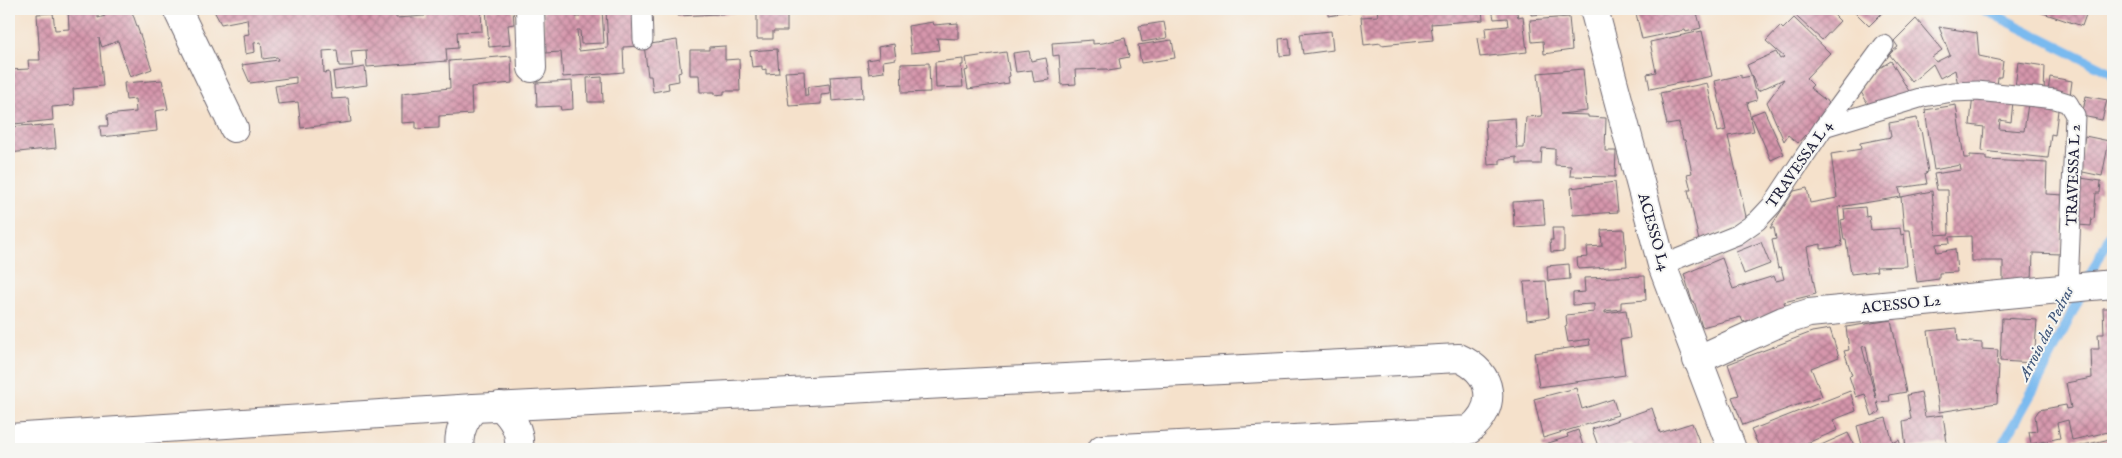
<svg xmlns="http://www.w3.org/2000/svg" width="2122" height="458" font-family="'IM FELL English',serif">
	<defs>
		<pattern id="building-cross-hatch" width="8" height="8" patternUnits="userSpaceOnUse" patternTransform="scale(1.25)"><rect width="8" height="8" fill="#d696ac"/><path d="M0 0l8 8M0 8l8-8" fill="none" stroke="#ad7a8d"/></pattern>
	</defs>
	<rect width="100%" height="100%" fill="#f6f6f2"/>
	<filter id="ink" filterUnits="userSpaceOnUse"><feTurbulence type="fractalNoise" baseFrequency=".02" numOctaves="2"/><feDisplacementMap in="SourceGraphic" scale="10" xChannelSelector="R" yChannelSelector="G"/><feConvolveMatrix kernelMatrix="1 2 1 2 8 2 1 2 1" color-interpolation-filters="sRGB"/></filter>
	<filter id="wash" filterUnits="userSpaceOnUse"><feTurbulence type="fractalNoise" baseFrequency=".0096" numOctaves="4" result="noise"/><feDisplacementMap in="SourceGraphic" scale="20" xChannelSelector="R" yChannelSelector="G"/><feGaussianBlur stdDeviation="1.12" result="paint"/><feColorMatrix in="noise" values="0 0 0 0 0 0 0 0 0 0 0 0 0 0 0 0 0 1.4 0 .05"/><feComposite in="paint" operator="in"/></filter>
	<g filter="url(#wash)">
		<rect width="100%" height="100%" fill="#f5e1cb"/>
		<g fill="none" stroke-linecap="round" stroke-linejoin="round">
			<g stroke="#7abaef" stroke-width="10">
				<path d="M1983,9l129,64 1,3"/>
				<path d="M2000,449l41,-73 72,-147"/>
			</g>
		</g>
		<g id="blocks">
			<g fill="url(#building-cross-hatch)" fill-rule="evenodd">
				<path d="M68,9h30v9l7,-2 -3,-7h29l21,60 -22,8 -12,-36 -16,6 -3,-9 4,48 -30,3 1,16 -22,2 1,13 -39,4 -1,-14h-4v-40l20,-1 -1,-9h12l-3,-46 16,-1 2,17 14,-1z"/>
				<path d="M213,9h182l1,9 29,-2 -1,-7h57l1,22 -25,1 1,16 -12,1 1,12 -80,6 -1,-17 -15,1 2,15h-14l-2,-16 -14,1 1,22 5,-1 3,27 16,-1 3,24 -50,6 -3,-26 -20,2 -3,-18 21,-3v-6l-46,6 -8,-18 36,-5 -1,-3 -14,2 -2,-17 -7,1 1,9 -10,2 -2,-19 6,-1 -2,-15 -26,5z"/>
				<path d="M486,9h27l1,15 -6,1 2,20 -21,2z"/>
				<path d="M543,9h32l1,8h4l-1,-8h23l2,34 -23,1 -1,-14h-3l2,21 29,-3 -2,-39h33l2,37 -18,1 1,25 -61,5 -2,-25 -16,1z"/>
				<path d="M678,9h40v5l-40,2z"/>
				<path d="M719,9h28v3l-28,2z"/>
				<path d="M757,9h30v22h-14v8h-16z"/>
				<path d="M1328,9h42v1l-42,6z"/>
				<path d="M1377,9h105l1,11 -52,4 2,16 -52,5v-2l-17,2 -3,-28 17,-1z"/>
				<path d="M1492,9h24l2,8 5,-1 4,36 -47,5 -3,-19 9,-1 -1,-9 23,-2 -1,-8 -13,1z"/>
				<path d="M1531,9h40v3l-40,3z"/>
				<path d="M1635,9h61l5,19 -15,4 -1,-2 -43,9z"/>
				<path d="M1788,9h44l-2,2 10,10 -18,19z"/>
				<path d="M1852,9h34l-17,17z"/>
				<path d="M2038,9h50l-6,17 -45,-15z"/>
				<path d="M1569,17l3,33 -28,4 -1,-13 -11,1 -2,-22z"/>
				<path d="M1794,18l36,35 -24,25 7,7 -3,3 23,18 -25,31 -3,-2 -7,8 -10,-8 -4,6 -17,-39 17,-23 -26,12 -11,-26 29,-13 4,7 4,-2 -18,-16 14,-15 3,3z"/>
				<path d="M1916,19l26,31 -10,7 4,5 14,-7 -11,-28 38,6 2,23 24,5 -2,16h-3l-1,9 -39,-1 -3,-15 -15,8 -7,-14 -21,18 -23,-28 9,-7 -4,-6z"/>
				<path d="M933,22l1,3 24,-2v16l-21,-1 2,12 -28,3 -3,-27z"/>
				<path d="M1164,22l3,16 -25,4 -3,-16z"/>
				<path d="M1331,31l2,19 -30,4 -3,-20z"/>
				<path d="M1702,31l10,45 -62,13 -3,-15 9,-2 -6,-30z"/>
				<path d="M1125,38l4,19 -10,2 2,10 -13,2 -1,-2 -32,1 1,14 -15,1 -2,-30 -6,1 -1,-13 41,-3v4l10,-1z"/>
				<path d="M1289,38l2,17 -11,1 -1,-17z"/>
				<path d="M677,40l4,32 -3,1 1,8 -11,2 1,6 -16,3 -2,-16h-3l-4,-31z"/>
				<path d="M1172,40l3,18 -34,5 -3,-18z"/>
				<path d="M894,44l2,15 -13,2 1,11 -15,2 -2,-14 12,-2 -1,-11z"/>
				<path d="M725,46v14l14,-1 1,32h-16v3l-9,1v-3h-15l-1,-17h-9v-25h19v-3z"/>
				<path d="M777,49l2,24 -13,1v-5l-4,1v-4l-10,1 -2,-16z"/>
				<path d="M1029,51l2,10 15,-3 4,22 -16,2 -2,-12 -16,2 -3,-19z"/>
				<path d="M1006,52l4,24 -2,1 1,6 -41,6 -3,-18 3,-1 -2,-12z"/>
				<path d="M511,56l1,27 -41,4 1,27 -33,2v12l-23,1v-7l-14,1v-30l48,-5 -1,-27z"/>
				<path d="M963,59v6h-2l2,22 -27,1 -1,-26z"/>
				<path d="M1891,61l19,32 -39,16 -10,-17 17,-23z"/>
				<path d="M2018,62l27,4 -1,26 -29,-4z"/>
				<path d="M929,63l1,29 -28,1 -1,-29z"/>
				<path d="M365,67l2,18 -32,4 -2,-17z"/>
				<path d="M1583,69l4,42 -27,3 28,1v2l18,1 -1,33h11l-1,26 -45,-1 1,-10 -16,-1v-16l-13,-1 -1,16h-24v-7l-17,2v5l-12,1 -3,-45 30,-2 2,30h7l2,-31 16,-1 -4,-43z"/>
				<path d="M804,71l1,25h3l-1,-9 22,-3 1,10 -9,1v9l-32,2 -4,-34z"/>
				<path d="M862,75l1,23 -31,3 -2,-24z"/>
				<path d="M1741,75v3l10,-2 6,24 -10,3 7,28 -26,5 19,85 -48,20 -11,-51h3l-4,-16 5,-1 -7,-33h-2l-4,-17 -12,2 -7,-32 47,-10 11,49 8,-2 -11,-49z"/>
				<path d="M602,77l1,25h-15l-1,-24z"/>
				<path d="M2050,77l22,4 -2,15 -22,-4z"/>
				<path d="M162,80l6,29 -13,2 2,20 -56,6 -1,-11h8l-1,-11 29,-3 -1,-13 -9,1 -2,-17z"/>
				<path d="M572,81l1,28 -12,1 -1,-4 -23,1 -1,-24z"/>
				<path d="M1973,93l40,8 -2,21 -11,-2 -1,9 25,2 5,-34 30,5 -4,33 -4,-1 -3,24 -66,-7 2,-24 -14,-2z"/>
				<path d="M2086,96l21,4 -5,20 -20,-4z"/>
				<path d="M1956,105l8,53h6v-3l16,1v4l61,3 -1,31 18,1 -3,59 -28,-1 -1,28 -29,1v-21h-31l-1,-25 -22,1 1,6 -14,1 1,8 18,-3 2,23 -18,1v6l-22,3 -7,-52h-6l-3,-33 31,-6 4,44 13,-1 -1,-44h-11l-3,-16 27,-4 -1,-5 -26,5 -9,-60z"/>
				<path d="M1764,110l20,44 -13,6 -20,-45z"/>
				<path d="M1917,118l2,12h2l7,42 -3,1 2,11 -28,4 2,9 -63,10 4,39 -21,3v-5l-14,3 9,47 -32,8 3,8 -44,12 -2,-5 -39,10 -8,-26h-2l-8,-27 38,-16 11,31 41,-13 2,5 8,-2 -3,-12 -3,1 -6,-28 4,-1 -2,-11h-4l24,-37 13,-3 3,15 27,-5 -6,-44 30,-5 -1,-6 31,-6 -2,-14z"/>
				<path d="M32,125v2l22,-2 2,23 -47,5v-26z"/>
				<path d="M2085,136l24,5 -7,35 -24,-5z"/>
				<path d="M2074,177l27,4 -1,12h-4l-2,26 -2,-1 -1,8 -13,-1z"/>
				<path d="M1615,182l3,30 -45,3 -2,-27z"/>
				<path d="M1543,200l2,25 -31,2 -1,-25z"/>
				<path d="M1865,207l1,10 3,-1 2,14 29,-2 1,7 3,-1 3,32 -31,1 1,4 -26,3 -5,-34h-2l-3,-20 4,-1 -1,-10z"/>
				<path d="M1552,228h12v23l-13,1 -1,-12h3z"/>
				<path d="M1624,229l3,37 -49,3 -1,-11 11,-1 -1,-10 15,-1 -1,-16z"/>
				<path d="M1761,242l9,22 -26,10 -8,-22z"/>
				<path d="M1569,264l1,15 -22,2 -1,-15z"/>
				<path d="M1645,276l1,24 -25,2v7l-16,2v2l21,-3 4,28 -10,2 5,35 -86,12 -5,-34 56,-8 -1,-6 -21,3 -3,-16 2,-1 -1,-10 28,-3v-8l-21,1v-12l12,-1 -1,-14z"/>
				<path d="M1546,281l3,36 -22,3 -3,-38z"/>
				<path d="M2103,308h10v123l-41,9 -4,-20 -11,3 3,15 -29,6 -2,-12 8,-1 -2,-15 4,-6 27,-5 1,4 4,-1 -5,-25 26,-5 -1,-29h8l-1,-15h6z"/>
				<path d="M2002,318l35,2 -3,43 -34,-2z"/>
				<path d="M1891,320l15,72 -17,3 1,6 -13,1 3,10 -8,4 -7,-22 -9,3 -7,-21 3,-1 -8,-24 5,-1 -3,-23zM1866,346l10,52 -14,-51z"/>
				<path d="M1957,328l1,13 24,2v6l16,1 -1,15h2l-2,38 -58,9 -11,-81z"/>
				<path d="M1830,329l9,28 -28,11 11,28 -79,29 -11,-28 7,-2 -11,-31 84,-32z"/>
				<path d="M1576,388l6,21 31,-10 5,16 -75,23 -9,-39z"/>
				<path d="M1850,391l6,20 -23,9 5,10 -45,19h-33l-9,-19z"/>
				<path d="M1921,392l4,25 18,-2 4,28 -41,6 -3,-28 8,-2 -4,-24z"/>
				<path d="M1652,408l8,25 32,-10 10,26h-68l-2,-6 -17,6h-16l-7,-20z"/>
				<path d="M1886,418l7,25 6,-3 3,9h-39l-6,-23z"/>
				<path d="M1578,430l6,19h-40l-2,-4 26,-8 -1,-3z"/>
				<path d="M1848,433l8,16h-44z"/>
				<path d="M2110,436h3v13h-47l44,-10z"/>
			</g>
		</g>
	</g>
	<g filter="url(#ink)">
		<use href="#blocks" fill-opacity="0" stroke="#6c656d" stroke-width="1"/>
		<g fill="none" stroke-linecap="round" stroke-linejoin="round">
			<g stroke="#6c656d" stroke-width="21">
				<g id="service">
					<path d="M642,9l1,31"/>
					<path d="M1824,127l99,-30 30,-5 24,-1 78,8 13,4 7,12 -7,173"/>
					<path d="M1662,265l75,-30 20,-14 15,-16 52,-78 60,-82"/>
				</g>
			</g>
			<g stroke="#6c656d" stroke-width="30">
				<g id="minor">
					<path d="M177,9l57,119"/>
					<path d="M530,9l2,59"/>
					<path d="M1594,9l68,256 70,184"/>
					<path d="M1697,360l86,-39 26,-8 304,-29"/>
					<path d="M500,406c13,12 21,25 19,43"/>
					<path d="M9,438l465,-30 985,-50c35,15 39,49 10,72l-367,19"/>
					<path d="M460,449c-3,-16 4,-29 14,-41"/>
				</g>
			</g>
			<use href="#service" stroke="#fff" stroke-width="19"/>
			<use href="#minor" stroke="#fff" stroke-width="28"/>
		</g>
	</g>
	<g text-anchor="middle" stroke-width="4" stroke-linejoin="round" paint-order="stroke">
		<g font-size="15" fill="#22223b" stroke="#f6f6f2">
			<text transform="translate(1799 164) rotate(-55)" y="5">TRAVESSA L 4</text>
			<text transform="translate(2073 175) rotate(-88)" y="5">TRAVESSA L 2</text>
			<text transform="translate(1654 232) rotate(74)" y="5">ACESSO L4</text>
			<text transform="translate(1901 304) rotate(-6)" y="5">ACESSO L2</text>
		</g>
		<g font-size="16" font-style="italic" fill="#41577a" stroke="#f6f6f2">
			<text transform="translate(2045 333) rotate(-63)" y="6">Arroio das Pedras</text>
		</g>
	</g>
	<rect width="2122" height="458" fill="none" stroke="#f6f6f2" stroke-width="30"/>
</svg>
